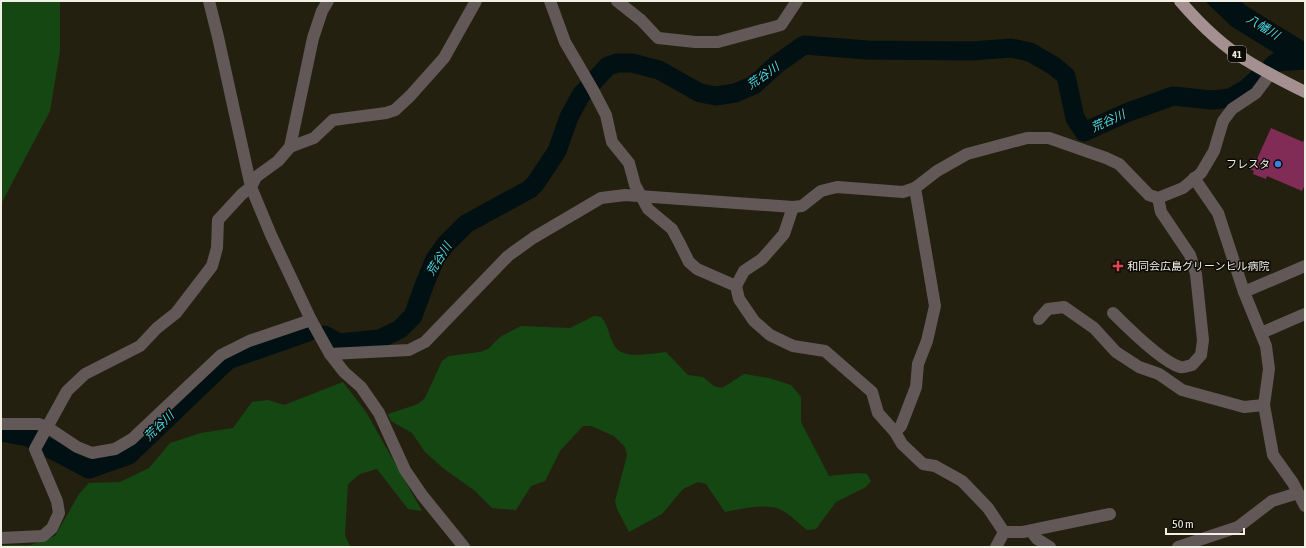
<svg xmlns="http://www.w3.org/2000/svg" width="1306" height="548" font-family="'Asap Condensed','Noto Sans JP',sans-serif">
	<rect width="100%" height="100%" fill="#242010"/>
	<g fill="#154712">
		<path d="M1,1h59v50l-10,60 -49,93z"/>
		<path d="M594,316l7,1c8,9 7,17 13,28 8,16 38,8 52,7l22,23 15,2 11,9 8,2 22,-14 25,4 22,7 10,12v25l28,54 30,-3 8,1 4,7 -5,6 -30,15 -20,27 -9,1c-8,-6 -15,-14 -24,-19 -14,-9 -42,-2 -58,1l-19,-28 -8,-2 -15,7 -21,25 -33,18 -12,-23 -2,-8 12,-46 -2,-8 -11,-11 -23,-10h-8l-23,25 -15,30 -14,5 -15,24 -24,-2 -17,-17 -32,-23 -18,-16 -13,-19 -21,-12 -3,-7 30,-10 7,-6 17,-37 7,-5 31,-4 8,-3 12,-12 21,-11 49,2z"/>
		<path d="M343,382l23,30 56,99 -14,-2 -31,-40 -17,5 -12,10 -3,51 5,12h-349v-2h29l25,-9 24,-42 10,-11 31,-1 29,-14 21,-25 31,-10 32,-5 19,-26 16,-2 16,5z"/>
	</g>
	<path fill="#011012" d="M1205,1h36l4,4 60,37v27l-24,-12 -50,-31z"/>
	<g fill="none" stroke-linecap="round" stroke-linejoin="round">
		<g stroke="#011012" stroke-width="19">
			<path d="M1272,66l5,-4 28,-2"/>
			<path d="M324,335l15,8 41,-4 20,-10 13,-13 12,-33 10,-24 10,-14 21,-21 64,-35 5,-5 22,-33 12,-34 12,-22 27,-29 9,-3h15l27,7 41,23 16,3 19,-3 19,-8 23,-21 27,-19 63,5 105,1 39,-3 19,4 24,14 12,10 9,42 9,14 42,-19 47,-17 39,4 18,-2 16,-9 12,-11"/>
			<path d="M1,432l27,5 61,32 40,-14 99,-95 80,-28"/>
		</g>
	</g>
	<path fill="#802c57" d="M1271,128l32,14 2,-6v48l-3,7 -35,-15 -1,3 -13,-5 1,-3 -4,-2 4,-11 3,1z"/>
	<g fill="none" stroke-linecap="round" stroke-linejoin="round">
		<g stroke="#625858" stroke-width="12">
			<path d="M209,1l9,36 33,150 20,48 40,85 19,34 14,18 17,15 18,26 26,57 17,25 42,52"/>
			<path d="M550,1l15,41 28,48 13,25 6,27 17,21 6,22 13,24 24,20 7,13 10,20 8,7 39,17 3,13 15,22 16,14 23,11 32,5 47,41 6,21 17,19 7,12 21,20 12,2 27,15 26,27 16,24h19l87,-18"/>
			<path d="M617,1l24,19 17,18 37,4h23l63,-17 16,-24"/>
			<path d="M290,147l24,-9 19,-18 53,-7 9,-3 15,-14 34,-38 32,-57"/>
			<path d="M1194,178l24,35 26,79 22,54 3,23 -5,36 9,50 20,28 12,23"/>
			<path d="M736,286l8,-15 18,-12 22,-25 9,-27"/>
			<path d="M1244,292l61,-26"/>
			<path d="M1113,313c14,14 49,49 67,54 3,1 8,-1 12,-2l9,-10 2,-15 -7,-66 -6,-19 -29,-43 -3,-14"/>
			<path d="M1039,319l9,-10 16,-2 30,21 22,24 23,15 20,7 23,16 62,17 20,-2"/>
			<path d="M1261,333l44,-19"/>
			<path d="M330,354l79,-4 16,-8 83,-86 25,-18 68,-40 24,-3 168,12 9,-1 19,-15 16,-4 66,5 12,-4 22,-17 30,-17 60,-16h22l57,20 13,6 30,31 9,3 25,-10 18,-15 13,-22 9,-30 9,-12 24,-16 14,-19"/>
			<path d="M1,424h38l8,3 30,20 15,6 23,-4 17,-10 89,-84 28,-14 62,-21"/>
			<path d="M895,432l6,-6 15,-39 2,-23 9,-23 8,-35 -20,-118"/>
			<path d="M1031,531l6,8 13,8"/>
			<path d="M1,538l42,-2 9,-8 7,-15 -2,-12 -22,-52 32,-58 18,-17 55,-28 17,-18 19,-15 36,-47 5,-18 1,-28 24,-26 9,-7 5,-10 22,-16 12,-14 23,-109 9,-27 6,-10"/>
			<path d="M996,547l8,-15"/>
			<path d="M1178,547l60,-20 34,-26 26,-8"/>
		</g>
		<path stroke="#a49090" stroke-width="12" d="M1180,1c19,22 41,44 66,59 19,12 39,22 59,32"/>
	</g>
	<circle fill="#3f7fe0" stroke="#0c0a04" stroke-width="1.5" cx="1278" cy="164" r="4"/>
	<path fill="#e0444e" stroke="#0c0a04" stroke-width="1.5" d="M1116 260h4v4h4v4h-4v4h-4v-4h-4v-4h4z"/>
	<g text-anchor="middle" stroke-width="3" stroke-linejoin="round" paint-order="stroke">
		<rect fill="#0c0a04" stroke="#adaba2" stroke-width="1" x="1228" y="46" width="18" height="16" rx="3"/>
		<g font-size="10" font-weight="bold" fill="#f2f0e5">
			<text x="1237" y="58">41</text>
		</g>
		<g font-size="11" fill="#f2f0e5" stroke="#0c0a04" text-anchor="end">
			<text x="1270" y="168">フレスタ</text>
			<text x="1127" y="270" text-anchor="start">和同会広島グリーンヒル病院</text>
		</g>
		<g font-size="12" font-style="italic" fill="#43d9eb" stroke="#0c0a04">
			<text transform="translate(1263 27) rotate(31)" y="4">八幡川</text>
			<text transform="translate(763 76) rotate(-35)" y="4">荒谷川</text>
			<text transform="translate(1108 121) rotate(-24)" y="4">荒谷川</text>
			<text transform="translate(439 259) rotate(-58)" y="4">荒谷川</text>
			<text transform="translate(159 426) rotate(-44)" y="4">荒谷川</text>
		</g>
	</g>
	<rect width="1306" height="548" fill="none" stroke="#f2f0e5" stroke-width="4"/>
	<path d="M1166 528v6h78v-6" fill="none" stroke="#f2f0e5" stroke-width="2"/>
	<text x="1172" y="528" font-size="12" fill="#f2f0e5" stroke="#0c0a04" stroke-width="3" paint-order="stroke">50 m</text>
</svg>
